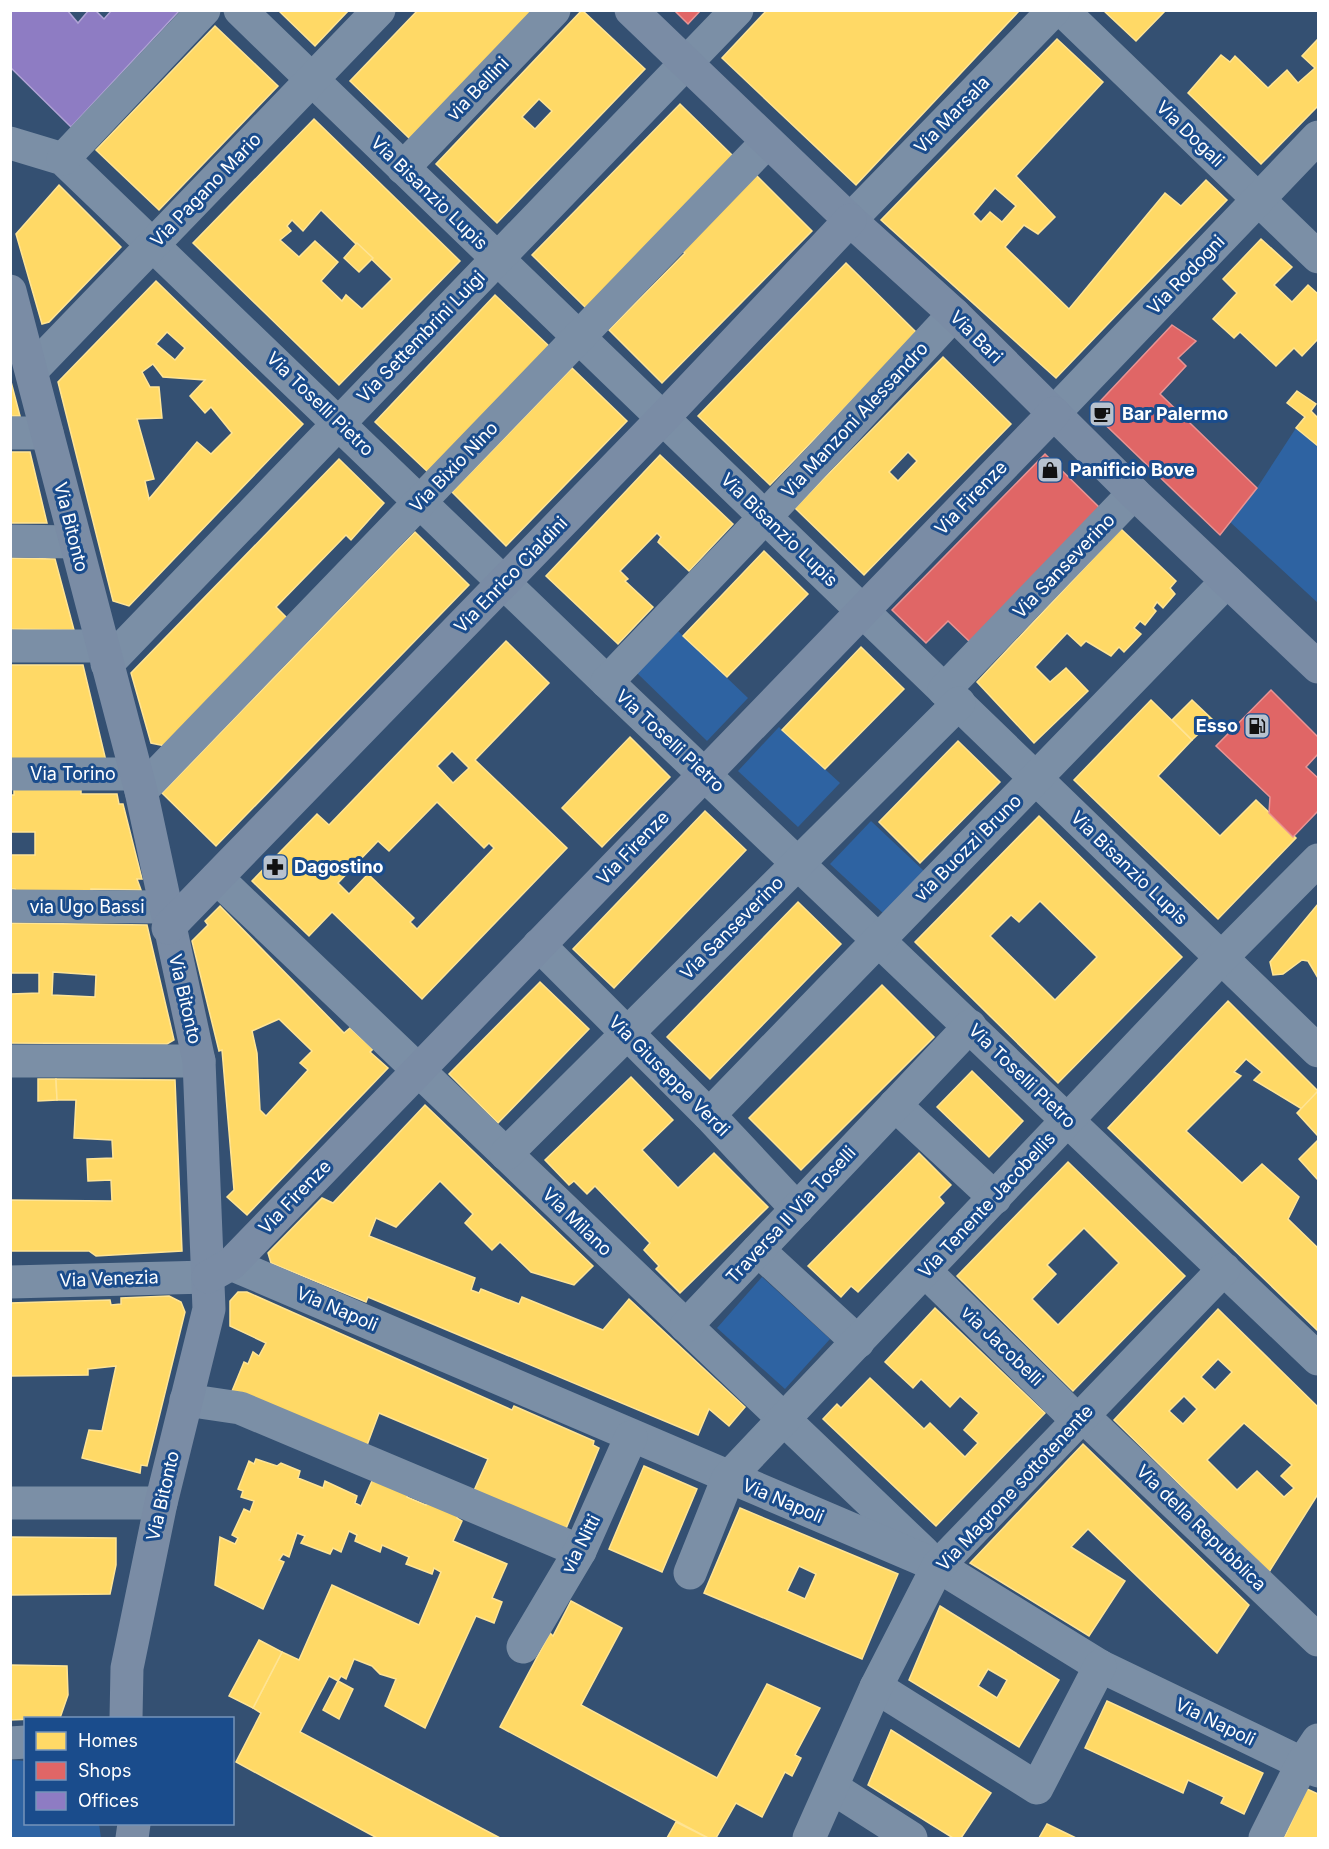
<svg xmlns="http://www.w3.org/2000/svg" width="1329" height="1849" font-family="Inter,sans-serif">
	<rect width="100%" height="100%" fill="#345072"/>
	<g fill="#2e63a2">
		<path d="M1296,428l22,18v157l-88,-81 27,-34z"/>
		<path d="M678,631l70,67 -41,43 -70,-68z"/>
		<path d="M779,727l61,56 -42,44 -60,-56z"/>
		<path d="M871,821l53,50 -40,43 -54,-50z"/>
		<path d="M762,1277l68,62 -45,50 -68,-61z"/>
		<path d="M11,1760l14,1 1,63h73l2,14h-90z"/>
	</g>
	<g fill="#ffd966" stroke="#ffe494" stroke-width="1.5" fill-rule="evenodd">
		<path d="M278,10h71l-34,36z"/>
		<path d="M418,10h115l-123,129 -60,-58z"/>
		<path d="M582,10l63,59 -148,154 -61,-59zM539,99l13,12 -17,18 -13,-12z"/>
		<path d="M767,10h253l-164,175 -134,-127z"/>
		<path d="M1103,10h63l-30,31z"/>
		<path d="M215,26l63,60 -119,124 -63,-60z"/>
		<path d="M1057,39l46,43 -87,94 39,41 -17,17 -14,-9 -19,22 64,62 96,-116 16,13 25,-26 21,20 -171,178 -175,-158zM995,188l21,18 -14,16 -12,-10 -9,10 -8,-8z"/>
		<path d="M1318,39v67l-57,58 -73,-71 33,-38 9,7 5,-6 33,32 19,-18 11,13 17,-15 -13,-12z"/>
		<path d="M680,104l53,52 -147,152 -54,-53z"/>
		<path d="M314,119l146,142 -121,124 -146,-142zM321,210l71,69 -30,30 -16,-14 -4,6 -21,-20 17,-19 -23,-21 -16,16 -19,-17 11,-9 -4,-5 5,-6 11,11z"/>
		<path d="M756,175l56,56 -150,152 -53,-53 76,-77 -4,-3z"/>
		<path d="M59,185l62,62 -72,75 -7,2 -26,-90z"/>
		<path d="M1261,239l31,28 -18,18 18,17 16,-17 10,9v45l-16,17 -8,-8 -18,18 -36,-34 -6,6 -21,-19 24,-26 -14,-14z"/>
		<path d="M357,243l16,15 -14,14 -15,-14z"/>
		<path d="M846,263l71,70 -147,152 -72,-69z"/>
		<path d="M156,281l147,143 -174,182 -16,-5 -55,-219zM167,332l18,16 -10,12 -19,-16zM153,364l10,13 42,3 -15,16 15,17 6,-6 21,26 -21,21 -14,-12 -48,57 -4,-18 9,-2 -17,-60 25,-1 -3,-31h-9l-8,-15z"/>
		<path d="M495,295l55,52 -120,127 -55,-52z"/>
		<path d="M943,357l68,67 -147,151 -69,-67zM908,452l9,9 -19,20 -9,-9z"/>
		<path d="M572,368l55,53 -121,125 -54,-54z"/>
		<path d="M10,378l10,38h-10z"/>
		<path d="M1297,391l19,13 -5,7 7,7v28l-22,-18 9,-11 -18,-14z"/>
		<path d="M10,452h20l17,71h-37z"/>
		<path d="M660,455l73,69 -44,47 -31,-29 3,-5 -4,-4 -37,38 8,8 -3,2 28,26 -35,37 -72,-68z"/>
		<path d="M339,459l45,44 -33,37 -5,-5 -70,72 13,13 -124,126 -14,-3 -20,-70z"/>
		<path d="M1121,529l55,52 -6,7 5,6 -12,14 -6,-6 -4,6 3,3 -11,14 -5,-4 -6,7 7,6 -17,18 -5,-5 -8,9 -25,-15 -5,5 -14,-13 -32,34 15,15 16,-14 22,23 -54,52 -57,-61z"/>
		<path d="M415,532l54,53 -253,261 -54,-53z"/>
		<path d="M764,551l44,43 -81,83 -44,-41z"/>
		<path d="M10,558l45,1 19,71 -64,-1z"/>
		<path d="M506,641l43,42 -74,77 92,88 -145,151 -90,-87 -23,24 -57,-55 65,-67 12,11zM452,751l17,17 -16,15 -16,-17zM437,802l47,46 5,-5 5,5 -77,81 -7,-7 4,-4 -46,-44 -19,20 -11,-11 40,-42 11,10z"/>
		<path d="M861,647l43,42 -79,80 -43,-39z"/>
		<path d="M10,665h73l23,96 -96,-2z"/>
		<path d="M1151,700l41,40 -34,36 62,60 36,-36 40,38 -78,81 -144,-139z"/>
		<path d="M1192,700l21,20 -21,20 -20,-20z"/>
		<path d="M630,737l40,40 -68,70 -40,-39z"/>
		<path d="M958,741l42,41 -80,81 -41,-41z"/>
		<path d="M14,789l67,1v4h36l2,10h4l19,75h-5l4,11 -50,-1v4h-75l-1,-4h-5v-34h25v-23h-25v-37h4z"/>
		<path d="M705,811l41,39 -132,138 -41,-39z"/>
		<path d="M1039,816l143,141 -124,126 -143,-141zM1040,901l57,56 -42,43 -65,-64 21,-21 8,7z"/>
		<path d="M798,902l43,42 -131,135 -43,-42z"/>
		<path d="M1318,904v74l-10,-17 -6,-1 -19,14 -10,1 -3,-13z"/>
		<path d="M220,906l124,127 6,-5 23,21 -3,3 18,16 -141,147 -20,-18 7,-7 -12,-140 -3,1 -27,-110 16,-16 -3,-4zM279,1019l33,32 -12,12 8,7 -42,46 -6,-6 -3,-57 -5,-22z"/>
		<path d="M10,923l137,2 27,115 -7,4 -157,-1 1,-49 28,-1v-20h-29zM53,972l43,3 -1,22 -43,-2z"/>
		<path d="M540,982l49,47 -91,94 -49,-49z"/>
		<path d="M882,985l52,52 -133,133 -52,-52z"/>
		<path d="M1228,1001l90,90 -16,18 -48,-29 8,-8 -16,-13 -12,13 7,4 -55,55 56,52 20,-19 37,33 -11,22 30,29v83l-210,-203z"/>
		<path d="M972,1071l51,50 -34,36 -52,-50z"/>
		<path d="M631,1077l42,43 -31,30 36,38 36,-35 54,54 -88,86 -24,-24 3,-3 -15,-16 6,-7 -55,-57 -8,8 -13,-13 -5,4 -24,-25z"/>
		<path d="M38,1079h18l1,21 -19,1z"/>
		<path d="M56,1079l119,1 7,171 -86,5 -7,-5h-79v-51l102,1 -1,-21 -23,1 -1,-22 26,-1 -1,-18 -38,-2 2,-38h-19z"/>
		<path d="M1318,1091v45l-21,-23z"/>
		<path d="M425,1105l168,161 -19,19 -43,-13 -31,-30 -8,8 -27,-27 8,-9 -33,-33 -44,46 -20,-9 -7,18 106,42 -4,12 8,3 2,-4 38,15 3,-7 81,33 26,-31 116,108 -16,19 -20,-17 -11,26 -330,-138 -2,5 -95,-39 -3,-10 54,-55 11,5z"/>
		<path d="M1318,1140v40l-19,-21z"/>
		<path d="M919,1153l32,32 -12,12 5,6 -86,89 -7,-6 -10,11 -33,-31z"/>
		<path d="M1068,1162l117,114 -112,115 -116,-115zM1084,1228l35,35 -61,62 -26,-26 24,-25 -9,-9z"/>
		<path d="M238,1292h9l265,118 2,-4 80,35 -1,4 6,3 -36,88 -90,-43 15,-34 -109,-46 -13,35 -134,-57 12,-29 4,2 5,-12 6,4 7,-13 -36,-17v-25z"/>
		<path d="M169,1296l12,6 4,10 -38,154 -6,-1 -1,8 -58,-15 7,-28 13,1 14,-65 -28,3v6l-78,1v-73l100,-3 1,5 10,-1v-6z"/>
		<path d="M935,1308l110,105 -109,113 -113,-107 14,-15 4,4 29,-30 54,51 6,-6 35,34 13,-14 -14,-13 15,-17 -19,-17 -10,11 -29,-28 -8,9 -28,-26z"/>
		<path d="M1218,1309l100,98v87l-49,78 -155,-152zM1218,1359l14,13 -17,18 -14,-13zM1184,1396l13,13 -14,15 -14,-13zM1244,1423l48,42 -11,11 13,12 -10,9 -27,-26 -20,19 -30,-30z"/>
		<path d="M1083,1444l166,161 -32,48 -129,-124 -17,18 54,34 -36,55 -119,-73z"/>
		<path d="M256,1459l21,7 4,-3 19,8 -2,7 25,10 2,-7 32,15 -2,7 6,3 11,-25 37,10 -2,6 19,8 4,-6 29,14 -2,5 5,3 -9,20 54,23 -15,34 10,4 -8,21 -18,-7 -51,112 -40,-22 11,-27 -16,-5 -8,-8 -18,-7 -8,20 -5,-3 -3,5 -9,-5 -29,56 200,106h-123l-141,-76 25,-49 -8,-5 29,-56 17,8 33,-75 87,40 22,-53 -7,-4 -2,6 -26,-10 3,-7 -27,-12 -2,7 -25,-11 2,-6 -8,-4 -8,21 -8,-4 -3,6 -29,-11 4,-7 -8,-3 -8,24 -6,-3 -4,6 5,2 -21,47 -48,-24 5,-48 15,7 3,-6 -6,-3 12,-26 6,3 4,-11 -13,-4 2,-6 -5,-2 11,-28 5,3z"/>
		<path d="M644,1466l53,23 -35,83 -53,-23z"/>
		<path d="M740,1508l158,66 -36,85 -158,-66zM799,1566l17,8 -11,25 -18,-8z"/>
		<path d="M10,1537l106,1v27l-6,29 -100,1z"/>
		<path d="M571,1601l51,27 -41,77 136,73 50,-94 53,24 -25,47 6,3 -9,18 -7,-4 -23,45 -26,-14 -20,35h-8l-208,-111 50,-94 3,3z"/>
		<path d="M940,1606l119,74 -40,67 -110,-67zM988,1669l19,11 -10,18 -19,-12z"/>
		<path d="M259,1640l23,12 -29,56 -24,-12z"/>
		<path d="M10,1665l57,1 1,29 -8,23 -50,2z"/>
		<path d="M338,1681l15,8 -14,30 -16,-9z"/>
		<path d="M1107,1701l156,72 -19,41 -23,-11 3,-6 -36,-17 -5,13 -98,-45z"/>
		<path d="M891,1730l100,63 -30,45h-8l-85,-53z"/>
		<path d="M1307,1789l11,5v44h-34z"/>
		<path d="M676,1822l32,16h-41z"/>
		<path d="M1047,1824l29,14h-37z"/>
	</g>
	<g fill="#e06666" stroke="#e99494" stroke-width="1.5">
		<path d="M674,10h27l-13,14z"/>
		<path d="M1172,325l24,16 -18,17 8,8 -26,28 97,94 -37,47 -129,-124z"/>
		<path d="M1045,454l57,56 -131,133 -23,-22 -22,22 -34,-33z"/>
		<path d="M1271,690l47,47v17l-12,13 12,11v33l-25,26 -24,-24 1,-16 -54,-51z"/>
	</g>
	<path fill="#8e7cc3" stroke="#b0a3d5" stroke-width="1.5" d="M10,10h57l11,13 11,-13h6l9,9 8,-9h68l-109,117 -61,-60z"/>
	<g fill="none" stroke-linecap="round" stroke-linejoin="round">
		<g stroke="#7b8fa6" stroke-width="33">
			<path d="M240,10l1078,1041"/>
			<path d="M1062,10l256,247"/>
			<path d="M10,143l53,16 544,523 711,677"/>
			<path d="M63,159l141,-149"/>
			<path d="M403,168l151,-158"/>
			<path d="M850,220l204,-210"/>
			<path d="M33,369l346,-359"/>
			<path d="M1054,413l264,-276"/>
			<path d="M10,433h37"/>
			<path d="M10,541l64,1"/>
			<path d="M10,646h92"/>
			<path d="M107,664l630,-654"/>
			<path d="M607,682l158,-165 189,-203"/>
			<path d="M944,690l190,-197"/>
			<path d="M10,774h126"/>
			<path d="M141,791l626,-649"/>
			<path d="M217,878l707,675"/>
			<path d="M10,906l154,1"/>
			<path d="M539,945l170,170 88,94"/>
			<path d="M10,1061h189"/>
			<path d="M895,1105l100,93"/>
			<path d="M709,1115l518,-534"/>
			<path d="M506,1154l453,-451"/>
			<path d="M758,1250l100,92"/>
			<path d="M231,1264l707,302 162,100 218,105"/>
			<path d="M925,1271l153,150"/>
			<path d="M10,1282l198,-5"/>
			<path d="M686,1326l284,-300"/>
			<path d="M186,1400l54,8 340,143"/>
			<path d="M1083,1416l235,224"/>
			<path d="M10,1503h151"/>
			<path d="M690,1573l38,-95 494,-521 96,-97"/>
			<path d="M523,1647l57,-96 51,-114"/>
			<path d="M876,1687l161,101 63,-122"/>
			<path d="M10,1743l16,-1"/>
			<path d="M833,1788l78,50"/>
			<path d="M809,1838l67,-151 62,-121 286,-297"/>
			<path d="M1265,1838l37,-74 16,-24"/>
		</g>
		<g stroke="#7a8ca5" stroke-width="33">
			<path d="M631,10l219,210 104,94 180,179 184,174"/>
			<path d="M10,291l131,500 58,270 10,248 -48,194 -34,165 -1,50"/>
			<path d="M168,928l495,-510 187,-198"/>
			<path d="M208,1277l23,-13 823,-851"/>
			<path d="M132,1838l2,-14"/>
		</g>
	</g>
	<defs>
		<g id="cafe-square" transform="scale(1.35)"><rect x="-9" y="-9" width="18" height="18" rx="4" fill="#b8c2ce" stroke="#1a4c8c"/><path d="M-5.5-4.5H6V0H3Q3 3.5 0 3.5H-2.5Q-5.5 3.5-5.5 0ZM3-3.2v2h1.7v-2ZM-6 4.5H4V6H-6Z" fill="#111"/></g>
		<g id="shop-square" transform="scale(1.35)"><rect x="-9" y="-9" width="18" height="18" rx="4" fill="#b8c2ce" stroke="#1a4c8c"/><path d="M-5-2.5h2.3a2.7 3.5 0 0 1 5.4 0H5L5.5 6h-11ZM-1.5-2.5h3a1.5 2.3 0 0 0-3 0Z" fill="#111"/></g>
		<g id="fuel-square" transform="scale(1.35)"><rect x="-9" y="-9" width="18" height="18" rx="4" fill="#b8c2ce" stroke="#1a4c8c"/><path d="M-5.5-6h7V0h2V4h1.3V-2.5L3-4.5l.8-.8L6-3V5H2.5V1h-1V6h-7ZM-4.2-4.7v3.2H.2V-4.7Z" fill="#111"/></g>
		<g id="pharmacy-square" transform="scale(1.35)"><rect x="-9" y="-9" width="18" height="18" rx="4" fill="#b8c2ce" stroke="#1a4c8c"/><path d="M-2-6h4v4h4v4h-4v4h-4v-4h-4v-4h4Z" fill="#111"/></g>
	</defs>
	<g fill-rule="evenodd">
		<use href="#cafe-square" x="1102" y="414"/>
		<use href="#shop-square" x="1050" y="470"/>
		<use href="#fuel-square" x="1257" y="726"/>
		<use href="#pharmacy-square" x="275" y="867"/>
	</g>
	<g text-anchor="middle" stroke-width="6" stroke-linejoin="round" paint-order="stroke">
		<g font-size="18" fill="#fff" stroke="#1a4c8c">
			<text transform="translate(478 89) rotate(-46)" y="6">via Bellini</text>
			<text transform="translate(952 115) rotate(-46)" y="6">Via Marsala</text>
			<text transform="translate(1190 134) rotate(44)" y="6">Via Dogali</text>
			<text transform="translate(206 190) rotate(-46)" y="6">Via Pagano Mario</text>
			<text transform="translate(429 193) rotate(44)" y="6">Via Bisanzio Lupis</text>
			<text transform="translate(1186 275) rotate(-46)" y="6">Via Rodogni</text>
			<text transform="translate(421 337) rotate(-46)" y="6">Via Settembrini Luigi</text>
			<text transform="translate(976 337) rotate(45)" y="6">Via Bari</text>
			<text transform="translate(320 404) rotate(44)" y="6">Via Toselli Pietro</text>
			<text transform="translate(855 420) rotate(-47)" y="6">Via Manzoni Alessandro</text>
			<text transform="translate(454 467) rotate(-46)" y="6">Via Bixio Nino</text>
			<text transform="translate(971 498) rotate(-46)" y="6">Via Firenze</text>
			<text transform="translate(71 527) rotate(76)" y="6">Via Bitonto</text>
			<text transform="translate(779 530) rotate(44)" y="6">Via Bisanzio Lupis</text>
			<text transform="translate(1064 566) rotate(-46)" y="6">Via Sanseverino</text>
			<text transform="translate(511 575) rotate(-46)" y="6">Via Enrico Cialdini</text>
			<text transform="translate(670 741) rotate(43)" y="6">Via Toselli Pietro</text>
			<text x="73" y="780">Via Torino</text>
			<text transform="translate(633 848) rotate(-46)" y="6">Via Firenze</text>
			<text transform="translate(968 848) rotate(-45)" y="6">via Buozzi Bruno</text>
			<text transform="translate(1129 868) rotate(44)" y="6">Via Bisanzio Lupis</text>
			<text x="87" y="913">via Ugo Bassi</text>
			<text transform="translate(732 928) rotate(-45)" y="6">Via Sanseverino</text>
			<text transform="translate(185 999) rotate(77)" y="6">Via Bitonto</text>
			<text transform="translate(669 1076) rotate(45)" y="6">Via Giuseppe Verdi</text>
			<text transform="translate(1022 1076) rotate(44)" y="6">Via Toselli Pietro</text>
			<text transform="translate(295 1197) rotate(-46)" y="6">Via Firenze</text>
			<text transform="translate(987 1205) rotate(-47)" y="6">Via Tenente Jacobellis</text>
			<text transform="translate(791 1215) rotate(-47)" y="6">Traversa II Via Toselli</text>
			<text transform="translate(577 1222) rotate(44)" y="6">Via Milano</text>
			<text transform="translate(109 1279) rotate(-2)" y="6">Via Venezia</text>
			<text transform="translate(337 1309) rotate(23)" y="6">Via Napoli</text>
			<text transform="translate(1002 1346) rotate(44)" y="6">via Jacobelli</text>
			<text transform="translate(1015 1488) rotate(-47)" y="6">Via Magrone sottotenente</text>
			<text transform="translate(163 1496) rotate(-77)" y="6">Via Bitonto</text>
			<text transform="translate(783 1501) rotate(23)" y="6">Via Napoli</text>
			<text transform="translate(1201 1528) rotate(44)" y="6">Via della Repubblica</text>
			<text transform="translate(581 1544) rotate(-63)" y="6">via Nitti</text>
			<text transform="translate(1215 1722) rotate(26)" y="6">Via Napoli</text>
		</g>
		<g font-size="18" font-weight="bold" fill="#fff" stroke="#1a4c8c" text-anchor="start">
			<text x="1122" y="420">Bar Palermo</text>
			<text x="1070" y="476">Panificio Bove</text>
			<text x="1238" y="732" text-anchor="end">Esso</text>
			<text x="294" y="873">Dagostino</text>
		</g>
	</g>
	<rect width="1329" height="1849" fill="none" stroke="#ffffff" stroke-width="24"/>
	<rect x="24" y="1717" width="210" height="108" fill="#1a4c8c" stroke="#7694ba" stroke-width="1.5"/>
	<rect x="36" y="1732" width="30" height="18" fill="#ffd966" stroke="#7694ba" stroke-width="1.5"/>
	<text x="78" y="1747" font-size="18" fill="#ffffff">Homes</text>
	<rect x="36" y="1762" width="30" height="18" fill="#e06666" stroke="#7694ba" stroke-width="1.5"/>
	<text x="78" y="1777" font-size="18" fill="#ffffff">Shops</text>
	<rect x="36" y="1792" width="30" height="18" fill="#8e7cc3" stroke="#7694ba" stroke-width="1.5"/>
	<text x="78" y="1807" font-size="18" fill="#ffffff">Offices</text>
</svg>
